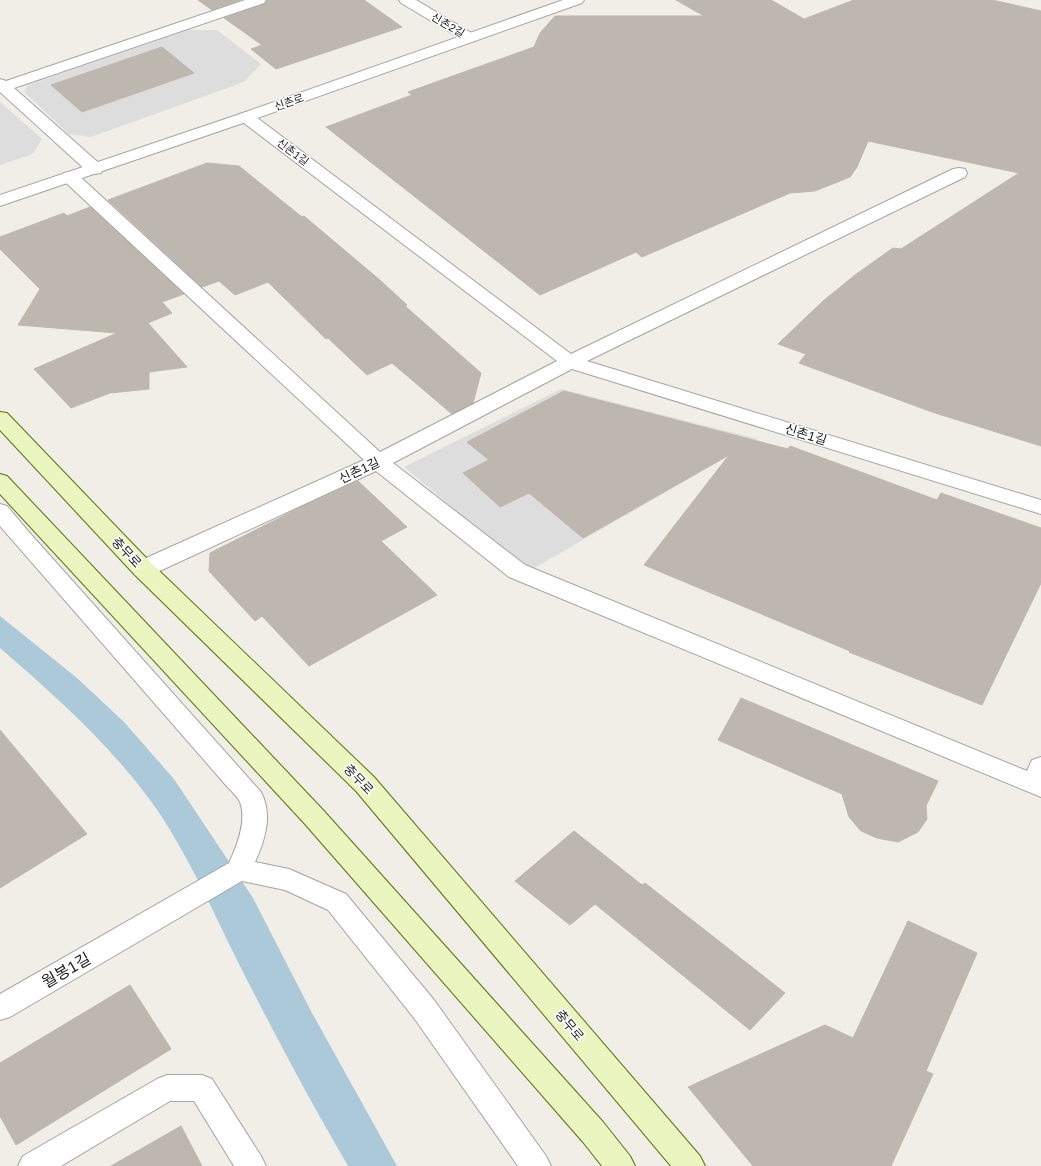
<svg xmlns="http://www.w3.org/2000/svg" width="1041" height="1166" font-family="Helvetica,'Noto Sans KR',sans-serif">
	<rect width="100%" height="100%" fill="#f0eee7"/>
	<g fill="#dedddd">
		<path d="M188,30h29l44,34 -17,18 -153,55 -22,-3 -45,-42 4,-7z"/>
		<path d="M0,102l42,37 -9,15 -33,11z"/>
		<path d="M561,389l197,50 -229,132 -125,-104z"/>
	</g>
	<path fill="#acc9da" d="M0,616l77,62 47,44 50,57 79,119 59,115 85,153h-49c-38,-65 -73,-131 -107,-198 -26,-52 -49,-105 -81,-154 -44,-64 -101,-115 -160,-166z"/>
	<g fill="#bdb7b0" stroke="#c0b7ab">
		<path d="M198,0h42l-28,10z"/>
		<path d="M267,0h97l38,27 -126,42 -25,-20 11,-4 -38,-27 40,-14z"/>
		<path d="M676,0h95l33,19 50,-19h138l49,11v435l-109,-34 -133,-49 7,-9 -28,-10 45,-43 32,-26 38,-27 8,1 118,-76 -151,-32 -11,26 -7,10 -35,14 -25,2 -148,64 -6,-5 -96,43 -214,-168 86,-32 -4,-3 126,-45 6,-14 15,-17h149z"/>
		<path d="M162,47l32,26 -112,39 -31,-27z"/>
		<path d="M207,163l32,3 63,51 2,-1 77,65 26,24 -2,1 76,67 -8,30 -21,11 -60,-51 -25,12 -39,-37 -2,1 -58,-57 -33,13 -16,-14 -17,6 -94,-87z"/>
		<path d="M90,207l94,87 -22,8 10,11 -24,10 39,44 -38,5v17l-39,4 -39,15 -37,-39 83,-36 -99,-8 22,-36 -40,-40v-12l64,-24 3,3z"/>
		<path d="M564,391l224,58 2,-3 147,54 4,-7 100,35v55l-59,122 -133,-53 1,-1 -206,-86 85,-110 -146,83 -54,-45 -29,14 -37,-34 26,-13 -22,-18z"/>
		<path d="M358,481l49,46 -26,14 56,54 -128,71 -47,-50 -7,5 -46,-50 1,-18 91,-46z"/>
		<path d="M741,698l197,83 -12,25 1,13 -9,13 -20,10 -21,-4 -16,-7 -12,-14 -7,-23 -124,-54z"/>
		<path d="M0,730l87,104 -87,54z"/>
		<path d="M574,831l68,54 3,-2 140,110 -35,37 -155,-126 -25,21 -55,-44z"/>
		<path d="M908,921l69,32 -51,118 7,3 -42,92h-138l-65,-79 137,-62 28,13z"/>
		<path d="M130,985l41,64 -155,96 -16,-29v-53z"/>
		<path d="M181,1126l21,40h-91z"/>
	</g>
	<g fill="none" stroke-linecap="round" stroke-linejoin="round">
		<g stroke="#a4a4a4" stroke-width="2">
			<g id="minor">
				<path d="M245,0h21l-2,3 -250,85 87,77 2,4 -2,4 -6,1 -6,-1 -89,-81v-13l6,2z"/>
				<path d="M399,0h17l59,35 2,3 -2,3 -5,1 -5,-1 -64,-38z"/>
				<path d="M246,112l6,2 319,240 382,-185 6,-1 6,1 2,4 -2,4 -378,184 454,139v14l-469,-145 -179,94 132,102 502,206 5,-11 9,-3v40l-532,-220 -133,-106 -225,104 -8,2 -8,-2 -3,-6 3,-6 229,-103 -300,-279 -2,-4 2,-4 6,-1 6,1 304,279 177,-91 -317,-241 -2,-3 2,-3z"/>
				<path d="M0,504l7,2 21,25 233,261c12,23 4,48 -6,70l34,7 57,25 88,106 112,156 5,10h-33l-104,-148 -86,-108 -43,-20 -43,-9 -232,136 -10,3v-26l229,-131c8,-17 18,-42 11,-61 -3,-6 -11,-13 -16,-19l-224,-257z"/>
				<path d="M167,1075h35l10,4 49,77 5,10h-32l-40,-65h-24l-109,65h-43l5,-10 134,-77z"/>
			</g>
		</g>
		<g stroke="#a4a4a4" stroke-width="2">
			<path id="tertiary" d="M563,0h21l-2,3 -330,117 -252,86v-11l240,-81z"/>
		</g>
		<g stroke="#58700e" stroke-width="2">
			<g id="secondary">
				<path d="M0,412l7,1 144,150 223,214 326,379 5,10h-34l-315,-375 -221,-216 -135,-145z"/>
				<path d="M0,474l7,2 316,334 280,312 27,34 5,10h-33l-19,-24 -278,-318 -305,-330z"/>
			</g>
		</g>
		<use href="#minor" fill="#fff" fill-rule="evenodd"/>
		<use href="#tertiary" fill="#fff" fill-rule="evenodd"/>
		<use href="#secondary" fill="#ebf5c0" fill-rule="evenodd"/>
	</g>
	<g text-anchor="middle" stroke-width="3" stroke-linejoin="round" paint-order="stroke">
		<g font-size="11" fill="#202020" stroke="#fff">
			<text transform="translate(448 25) rotate(31)" y="4">신촌2길</text>
			<text transform="translate(289 102) rotate(-19)" y="4">신촌로</text>
			<text transform="translate(293 152) rotate(37)" y="4">신촌1길</text>
		</g>
		<g font-size="13" fill="#202020" stroke="#fff">
			<text transform="translate(806 434) rotate(17)" y="5">신촌1길</text>
			<text transform="translate(359 470) rotate(-25)" y="5">신촌1길</text>
			<text transform="translate(127 552) rotate(47)" y="5">충무로</text>
			<text transform="translate(359 779) rotate(46)" y="5">충무로</text>
			<text transform="translate(570 1025) rotate(50)" y="5">충무로</text>
		</g>
		<g font-size="16" fill="#202020" stroke="#fff">
			<text transform="translate(66 970) rotate(-30)" y="6">월봉1길</text>
		</g>
	</g>
</svg>
